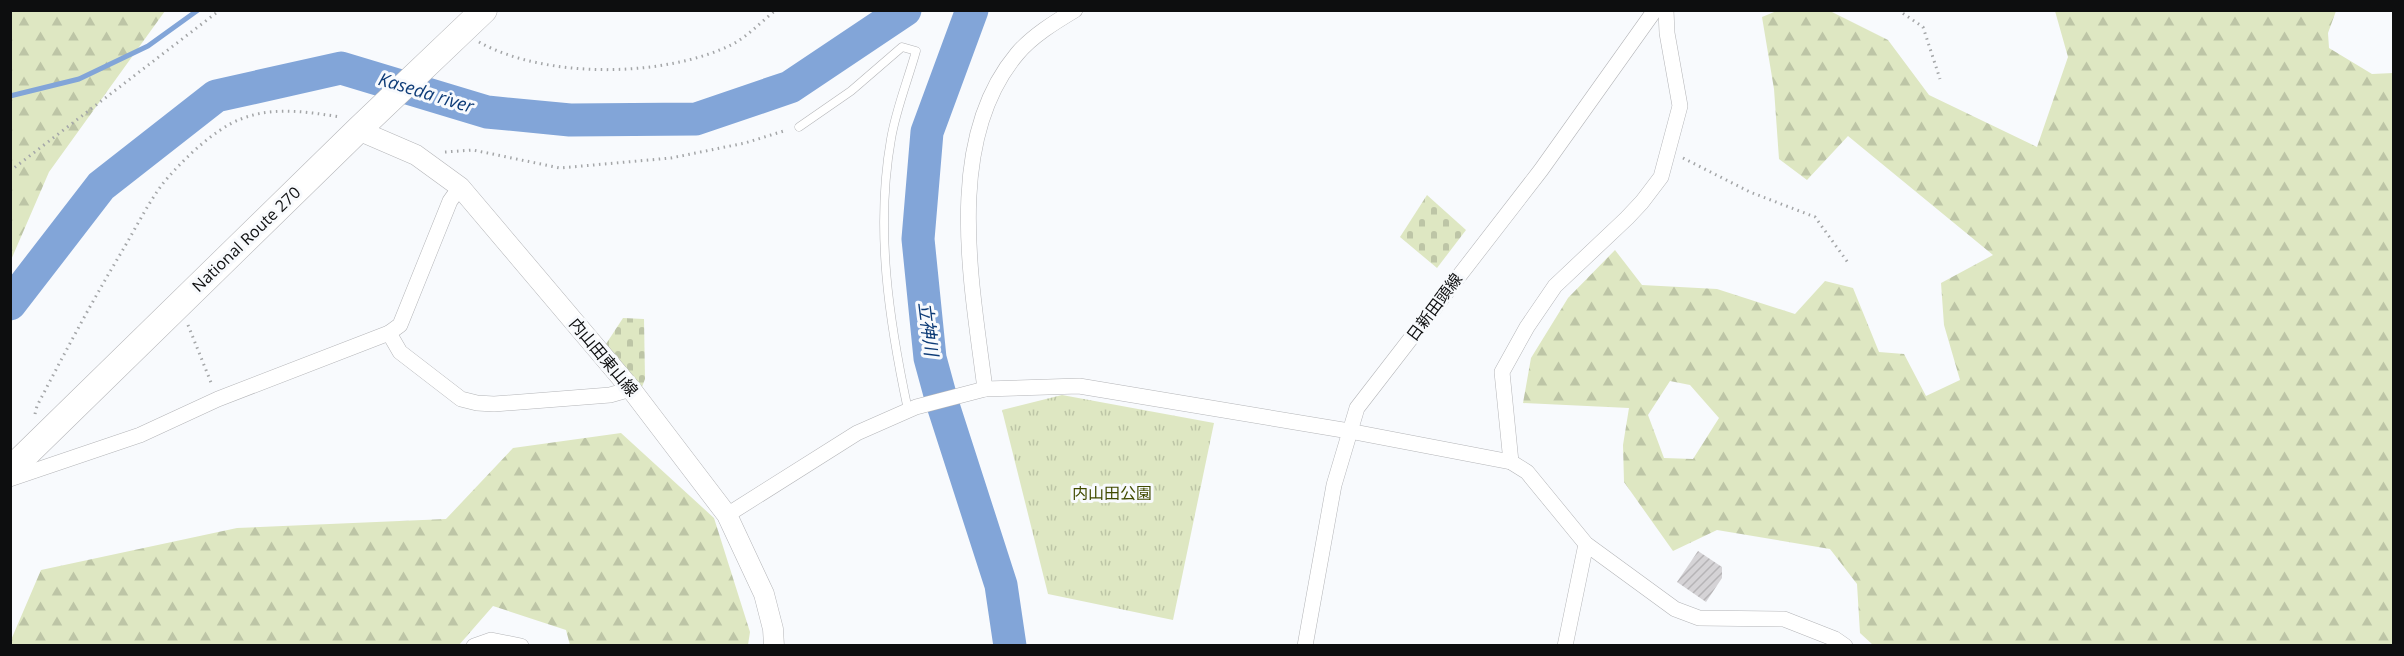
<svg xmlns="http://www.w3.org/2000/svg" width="2404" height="656" font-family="'Open Sans','Noto Sans JP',sans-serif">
	<defs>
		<pattern id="forest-firs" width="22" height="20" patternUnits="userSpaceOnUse" patternTransform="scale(1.5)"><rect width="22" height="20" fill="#dee7c2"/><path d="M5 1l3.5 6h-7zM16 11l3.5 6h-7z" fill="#bdc5a6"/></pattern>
		<pattern id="cemetery-stones" width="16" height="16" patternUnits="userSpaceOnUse" patternTransform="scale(1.5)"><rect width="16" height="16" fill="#dee7c2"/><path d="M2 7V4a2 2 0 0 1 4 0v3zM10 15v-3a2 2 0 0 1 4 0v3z" fill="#bdc5a6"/></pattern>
		<pattern id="park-tufts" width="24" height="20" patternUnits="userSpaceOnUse" patternTransform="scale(1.5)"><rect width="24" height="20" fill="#dee7c2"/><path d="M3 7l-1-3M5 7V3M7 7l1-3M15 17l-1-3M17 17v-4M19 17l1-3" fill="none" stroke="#bdc5a6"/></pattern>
		<pattern id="building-hatch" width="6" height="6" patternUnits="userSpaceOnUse" patternTransform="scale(1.5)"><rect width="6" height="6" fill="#d5d3d6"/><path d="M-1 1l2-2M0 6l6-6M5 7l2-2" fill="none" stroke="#b6b4b6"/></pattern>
	</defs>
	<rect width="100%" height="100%" fill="#f8fafd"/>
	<g fill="url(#forest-firs)" fill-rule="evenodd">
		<path d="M11,10l154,1 -116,161 -38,88z"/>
		<path d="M1779,10l51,1 58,29 41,55 108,52 31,-90 -13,-46h281l-8,22 1,15 43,26 21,-1v572h-520l-13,-12 -3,-49 -27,-35 -113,-19 -44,21 -49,-69 -1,-37 6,-37 -106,-5 8,-45 37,-60 47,-48 27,35 75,4 78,25 30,-33 28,7 26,64 25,2 22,42 34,-16 -16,-55 -3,-42 52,-28 -145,-119 -41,44 -28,-21 -5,-70 -12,-72zM1670,381l20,4 29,33 -26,41 -29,-1 -16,-43z"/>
		<path d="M621,433l93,85 36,114 -2,13h-178l-4,-15 -73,-24 -34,39h-448v-5l30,-70 196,-42 209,-9 67,-71z"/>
	</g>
	<g fill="url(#cemetery-stones)">
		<path d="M1427,195l39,35 -29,38 -37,-31z"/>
		<path d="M623,318l21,1 1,60 -3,8 -36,-43z"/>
	</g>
	<path fill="url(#park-tufts)" d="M1062,395l152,28 -41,197 -125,-26 -46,-184z"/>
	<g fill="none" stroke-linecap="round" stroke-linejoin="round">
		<path stroke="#82a5d8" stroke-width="5" d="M10,96l69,-17 69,-33 50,-36"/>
		<g stroke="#82a5d8" stroke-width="33">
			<path d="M972,10l-45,122 -9,107 12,119 12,44 59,183 9,61"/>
			<path d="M10,304l91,-118 115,-90 125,-28 146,44 83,8 126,-1 94,-32 115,-77"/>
		</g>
	</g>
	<path fill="url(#building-hatch)" d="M1698,551l24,16v11l-16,24 -29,-20z"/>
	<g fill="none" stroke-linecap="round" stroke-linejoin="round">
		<g stroke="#b4b5b8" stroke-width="9">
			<path id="service" d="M799,127l52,-36 51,-44 14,4c-8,29 -20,58 -25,88 -16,90 -2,182 17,271"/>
		</g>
		<g stroke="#b4b5b8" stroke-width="16">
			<g id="minor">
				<path d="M389,333l11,19 61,47 16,4 17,1 116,-9 21,-6"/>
				<path d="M985,389c-13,-104 -42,-247 32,-335 15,-18 38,-32 58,-44"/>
				<path d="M1511,462l-9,-90 25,-45 28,-41 72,-68 15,-16 19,-25 19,-71 -13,-73 -1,-23"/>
				<path d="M10,479l130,-44 78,-36 171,-66 11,-8 50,-124 10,-14"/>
				<path d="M727,515l130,-82 59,-26 69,-18 94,-3 270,45 162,31 16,10 59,72 89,65 24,9 85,1 51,20 10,7"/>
				<path d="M474,646l17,-6 30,6"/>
				<path d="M1305,646l29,-161 23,-77 184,-238 114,-160"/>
				<path d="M1565,646l21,-102"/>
			</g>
		</g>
		<g stroke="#b4b5b8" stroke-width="21">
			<path id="tertiary" d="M358,130l58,25 44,32 171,202 96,126 37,79 9,35 1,17"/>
		</g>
		<g stroke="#b4b5b8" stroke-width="27">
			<path id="trunk" d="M10,470l348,-340 126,-120"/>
		</g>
		<g stroke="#a4a6a8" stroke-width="3" stroke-dasharray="1.5 4.5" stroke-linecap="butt">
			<path d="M1898,10l25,17 17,52"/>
			<path d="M479,42c66,37 186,36 254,2 15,-8 29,-23 43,-34"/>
			<path d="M445,152l28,-2 87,18 111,-10 74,-15 42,-13"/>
			<path d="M1683,158l67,34 65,25 34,47"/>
			<path d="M10,171l210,-161"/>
			<path d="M188,325l24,60"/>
			<path d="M35,414l2,-8c27,-52 54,-103 84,-153 13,-22 25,-46 40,-67 18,-23 53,-57 80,-67 33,-13 66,-7 100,-2"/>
		</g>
		<use href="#service" stroke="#fff" stroke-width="8"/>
		<use href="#minor" stroke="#fff" stroke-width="15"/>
		<use href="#tertiary" stroke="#fff" stroke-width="20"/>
		<use href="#trunk" stroke="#fff" stroke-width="26"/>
	</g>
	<g text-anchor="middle" stroke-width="6" stroke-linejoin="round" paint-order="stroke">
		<g font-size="16" fill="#0d0e0f" stroke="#f8fafd">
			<text transform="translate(246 239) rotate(-44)" y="6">National Route 270</text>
			<text transform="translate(1434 307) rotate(-53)" y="6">日新田頭線</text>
			<text transform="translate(604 357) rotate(50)" y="6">内山田東山線</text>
		</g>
		<g font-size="16" fill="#414b00" stroke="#f8fafd">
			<text x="1112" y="499">内山田公園</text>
		</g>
		<g font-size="18" font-style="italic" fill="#0d3b77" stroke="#f8fafd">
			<text transform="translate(426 93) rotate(17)" y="6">Kaseda river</text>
			<text transform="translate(928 329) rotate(83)" y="6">立神川</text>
		</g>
	</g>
	<rect width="2404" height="656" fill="none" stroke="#0d0e0f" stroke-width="24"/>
</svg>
